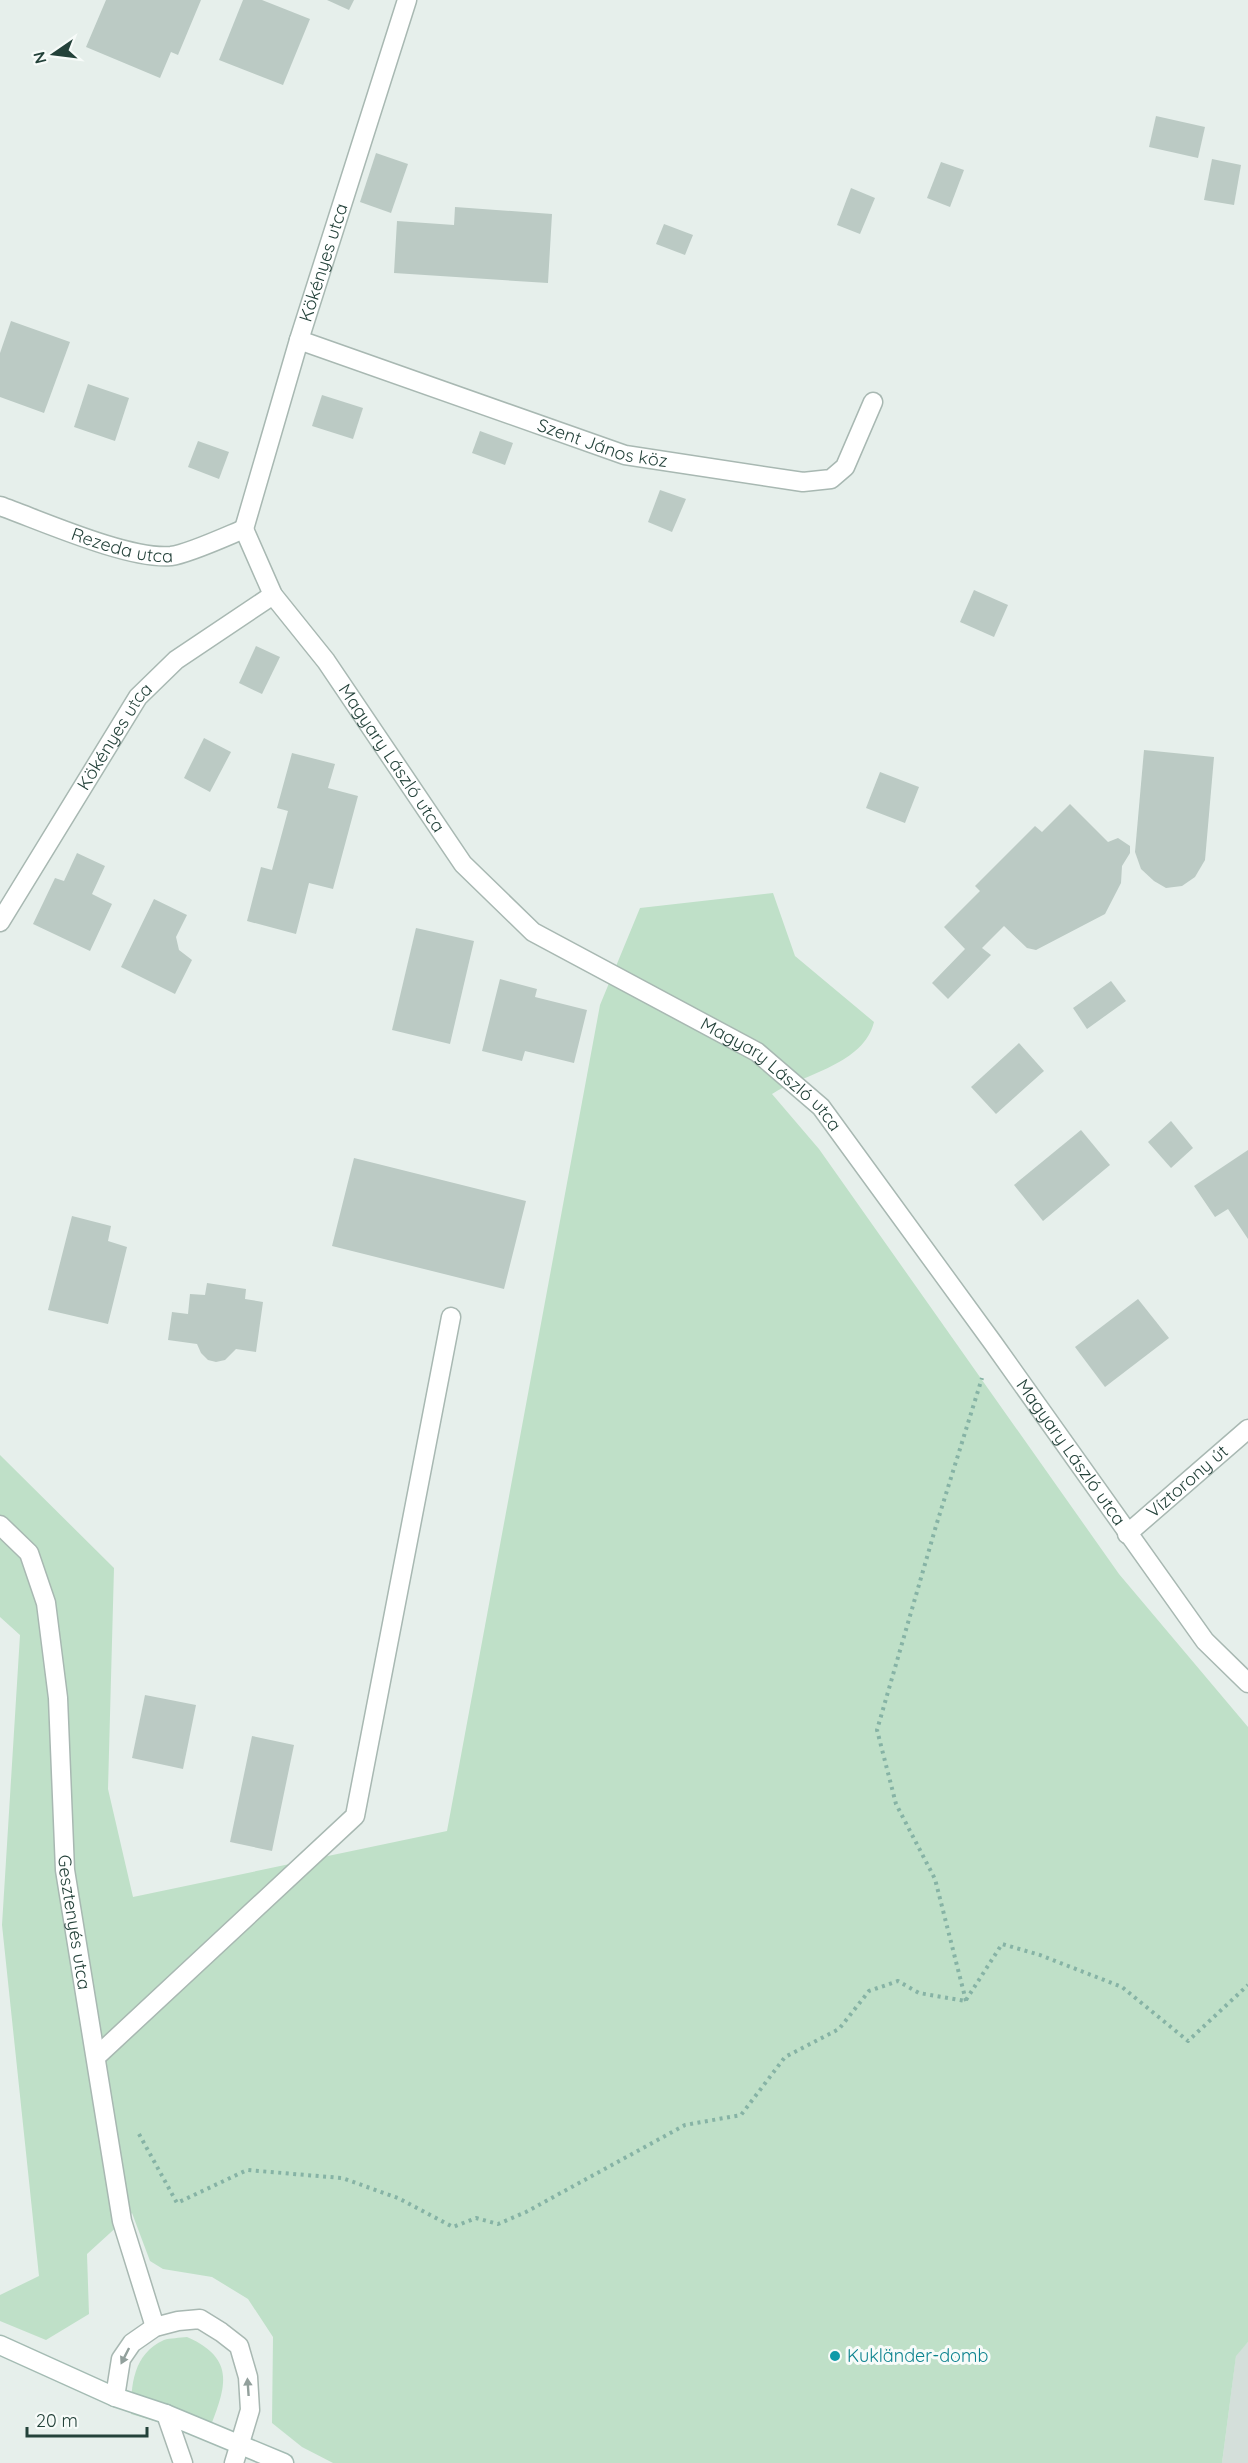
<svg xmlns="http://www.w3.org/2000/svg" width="1248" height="2463" font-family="Quicksand,sans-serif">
	<rect width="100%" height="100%" fill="#e6efeb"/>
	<path fill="#d4dfda" d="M1248,2342v121h-26l14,-108z"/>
	<g fill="#bfe0c8">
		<path d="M773,893l22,63 79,66c-10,42 -70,52 -102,72l47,55 300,425 129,153v615l-12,14 -14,107h-889l-31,-16 -30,-24 1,-86 -25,-38 -36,-22 -49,-8 -13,-8 -18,-48 -45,41 2,60 -43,26 -46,-19v-26l39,-19 -37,-351 18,-290 -20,-18v-162l114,113 -6,221 25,108 314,-66 153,-826 40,-97z"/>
		<path d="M187,2337c55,24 35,57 20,100l-76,-23c0,-29 2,-60 33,-74 6,-2 16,-2 23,-3z"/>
	</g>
	<g fill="#bbcac4">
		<path d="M106,0h95l-23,55 -7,-3 -11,26 -74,-31z"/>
		<path d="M243,0h19l48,19 -27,66 -64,-25z"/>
		<path d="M327,0h27l-5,10z"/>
		<path d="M1156,116l49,11 -7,31 -49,-11z"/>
		<path d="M376,153l32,11 -17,49 -31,-11z"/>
		<path d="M1212,159l29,6 -7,40 -30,-5z"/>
		<path d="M941,162l23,8 -14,37 -23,-9z"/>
		<path d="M851,188l24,10 -15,36 -23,-9z"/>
		<path d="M455,207l97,7 -4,69 -154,-10 3,-52 57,4z"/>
		<path d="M664,224l29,11 -8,20 -29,-11z"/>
		<path d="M11,321l59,21 -26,71 -44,-16v-44z"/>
		<path d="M88,384l41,14 -14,43 -41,-14z"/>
		<path d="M322,395l41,13 -10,31 -41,-13z"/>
		<path d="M480,431l33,12 -8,22 -33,-12z"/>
		<path d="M198,441l31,11 -10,27 -31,-12z"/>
		<path d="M660,490l26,9 -14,33 -24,-10z"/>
		<path d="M974,590l34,15 -14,32 -34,-15z"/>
		<path d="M256,646l24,11 -18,37 -23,-11z"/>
		<path d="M204,738l27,14 -21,40 -26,-14z"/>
		<path d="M1144,750l70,7 -9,103 -10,17 -13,9 -16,2 -12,-7 -13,-12 -6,-17z"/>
		<path d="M292,753l43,11 -7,24 30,8 -25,93 -24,-6 -13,51 -49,-13 14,-54 11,3 16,-59 -11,-3z"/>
		<path d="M880,772l39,15 -14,36 -39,-15z"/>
		<path d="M1070,804l38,38 10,-4 12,8v7l-8,13 -1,17 -16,31 -69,36 -9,-2 -23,-22 -22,22 9,7 -43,44 -16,-16 33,-34 -21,-22 36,-36 -5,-5 60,-60 7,6z"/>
		<path d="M77,853l28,13 -13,28 20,10 -22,47 -57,-27 22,-46 9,3z"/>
		<path d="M154,899l33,16 -11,22 3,13 13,10 -17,34 -54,-27z"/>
		<path d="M416,928l58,13 -24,103 -58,-14z"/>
		<path d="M500,979l37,10 -2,8 52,13 -13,53 -49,-12 -3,10 -40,-10z"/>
		<path d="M1111,981l15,20 -39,28 -14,-21z"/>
		<path d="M1019,1043l25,28 -48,43 -25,-27z"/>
		<path d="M1171,1121l22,27 -22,20 -23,-26z"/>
		<path d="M1081,1130l29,35 -67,56 -29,-36z"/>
		<path d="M1248,1150v89l-20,-30 -13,8 -21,-31z"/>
		<path d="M354,1158l172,43 -22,88 -172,-43z"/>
		<path d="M72,1216l39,10 -3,15 19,6 -19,77 -60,-14z"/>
		<path d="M207,1283l39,6 -1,10 18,3 -7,50 -20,-3 -11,11 -9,2 -8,-2 -7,-7 -4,-9 -29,-4 4,-28 16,2 2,-20 15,1z"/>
		<path d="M1138,1299l31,39 -64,49 -30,-40z"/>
		<path d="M145,1695l51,10 -13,64 -51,-11z"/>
		<path d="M252,1736l42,9 -22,106 -42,-9z"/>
	</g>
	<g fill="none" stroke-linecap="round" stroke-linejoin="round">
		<g stroke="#a8b8b2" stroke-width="21">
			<g id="minor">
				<path id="s1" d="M299,340l326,115 178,27 28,-3 14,-12 28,-65"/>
				<path id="s2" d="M0,506c42,15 129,54 171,50 17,-2 56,-20 73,-27"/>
				<path id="s3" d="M244,529l29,66 53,66 137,203 70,68 224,120 64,55 172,236 212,298 43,42"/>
				<path id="s4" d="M244,529l55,-189 108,-340"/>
				<path id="s5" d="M0,922l138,-225 38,-37 97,-65"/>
				<path id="s6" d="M0,1525l29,28 17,50 12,95 7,172 57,351 33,106"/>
				<path id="s7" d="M1127,1534l121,-105"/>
				<path d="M96,2057l259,-241 96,-499"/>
				<path d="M115,2397l6,-38 11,-16 23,-16 23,-6 22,-2 21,13 18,14 9,31 2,33 -16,53"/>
				<path d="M166,2414l17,49"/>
			</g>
		</g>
		<g stroke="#a4bbb3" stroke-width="21">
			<path id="secondary" d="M0,2345l115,52 51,17 118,49"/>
		</g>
		<g stroke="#86b3a5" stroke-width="4" stroke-dasharray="3 4.5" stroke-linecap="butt">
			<path d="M966,2000l36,-56 38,11 82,32 66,54 60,-56"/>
			<path d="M966,2001l-31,-122 -39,-75 -19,-74 59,-204 46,-148"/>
			<path d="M139,2134l38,69 70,-33 95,8 56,20 55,29 23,-9 22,6 28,-12 159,-87 56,-10 44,-58 54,-28 30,-38 29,-10 21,12 47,8"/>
		</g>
		<use href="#minor" stroke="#fff" stroke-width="18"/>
		<use href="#secondary" stroke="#fff" stroke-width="18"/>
	</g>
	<defs><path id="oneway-solid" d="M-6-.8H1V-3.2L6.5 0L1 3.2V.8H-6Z" transform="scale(1.5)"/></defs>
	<g fill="#92a09c">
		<use href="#oneway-solid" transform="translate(125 2356) rotate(117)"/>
		<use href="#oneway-solid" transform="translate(248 2387) rotate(-94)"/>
	</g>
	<circle fill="#0f9aa8" stroke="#f7fbf9" stroke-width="2" cx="835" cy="2356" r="6"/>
	<g text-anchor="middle" stroke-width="6" stroke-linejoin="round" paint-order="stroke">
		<g font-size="18" fill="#24423a" stroke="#f7fbf9">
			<text dy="6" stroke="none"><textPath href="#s4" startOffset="278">Kökényes utca</textPath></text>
			<text dy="6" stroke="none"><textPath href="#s1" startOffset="321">Szent János köz</textPath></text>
			<text dy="6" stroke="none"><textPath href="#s2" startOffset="129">Rezeda utca</textPath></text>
			<text dy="6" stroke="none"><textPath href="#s5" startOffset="218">Kökényes utca</textPath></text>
			<text dy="6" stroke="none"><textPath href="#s3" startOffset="274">Magyary László utca</textPath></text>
			<text dy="6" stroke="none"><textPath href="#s3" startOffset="778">Magyary László utca</textPath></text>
			<text dy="6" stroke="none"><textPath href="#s3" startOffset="1264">Magyary László utca</textPath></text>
			<text dy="6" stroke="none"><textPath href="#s7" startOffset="80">Víztorony út</textPath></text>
			<text dy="6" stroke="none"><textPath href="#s6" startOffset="414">Gesztenyés utca</textPath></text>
		</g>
		<g font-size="18" fill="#0d838f" stroke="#f7fbf9" text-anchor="start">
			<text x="847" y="2362">Kukländer-domb</text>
		</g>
	</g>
	<g transform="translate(54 54) rotate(256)" stroke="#f7fbf9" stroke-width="4.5" paint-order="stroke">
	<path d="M0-4.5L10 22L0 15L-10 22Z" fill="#24423a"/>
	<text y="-9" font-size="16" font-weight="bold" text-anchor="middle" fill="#24423a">N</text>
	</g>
	<path d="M27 2427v9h120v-9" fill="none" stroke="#24423a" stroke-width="3"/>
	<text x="36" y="2427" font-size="18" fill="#24423a" stroke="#f7fbf9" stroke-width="4.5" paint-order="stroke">20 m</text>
</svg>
